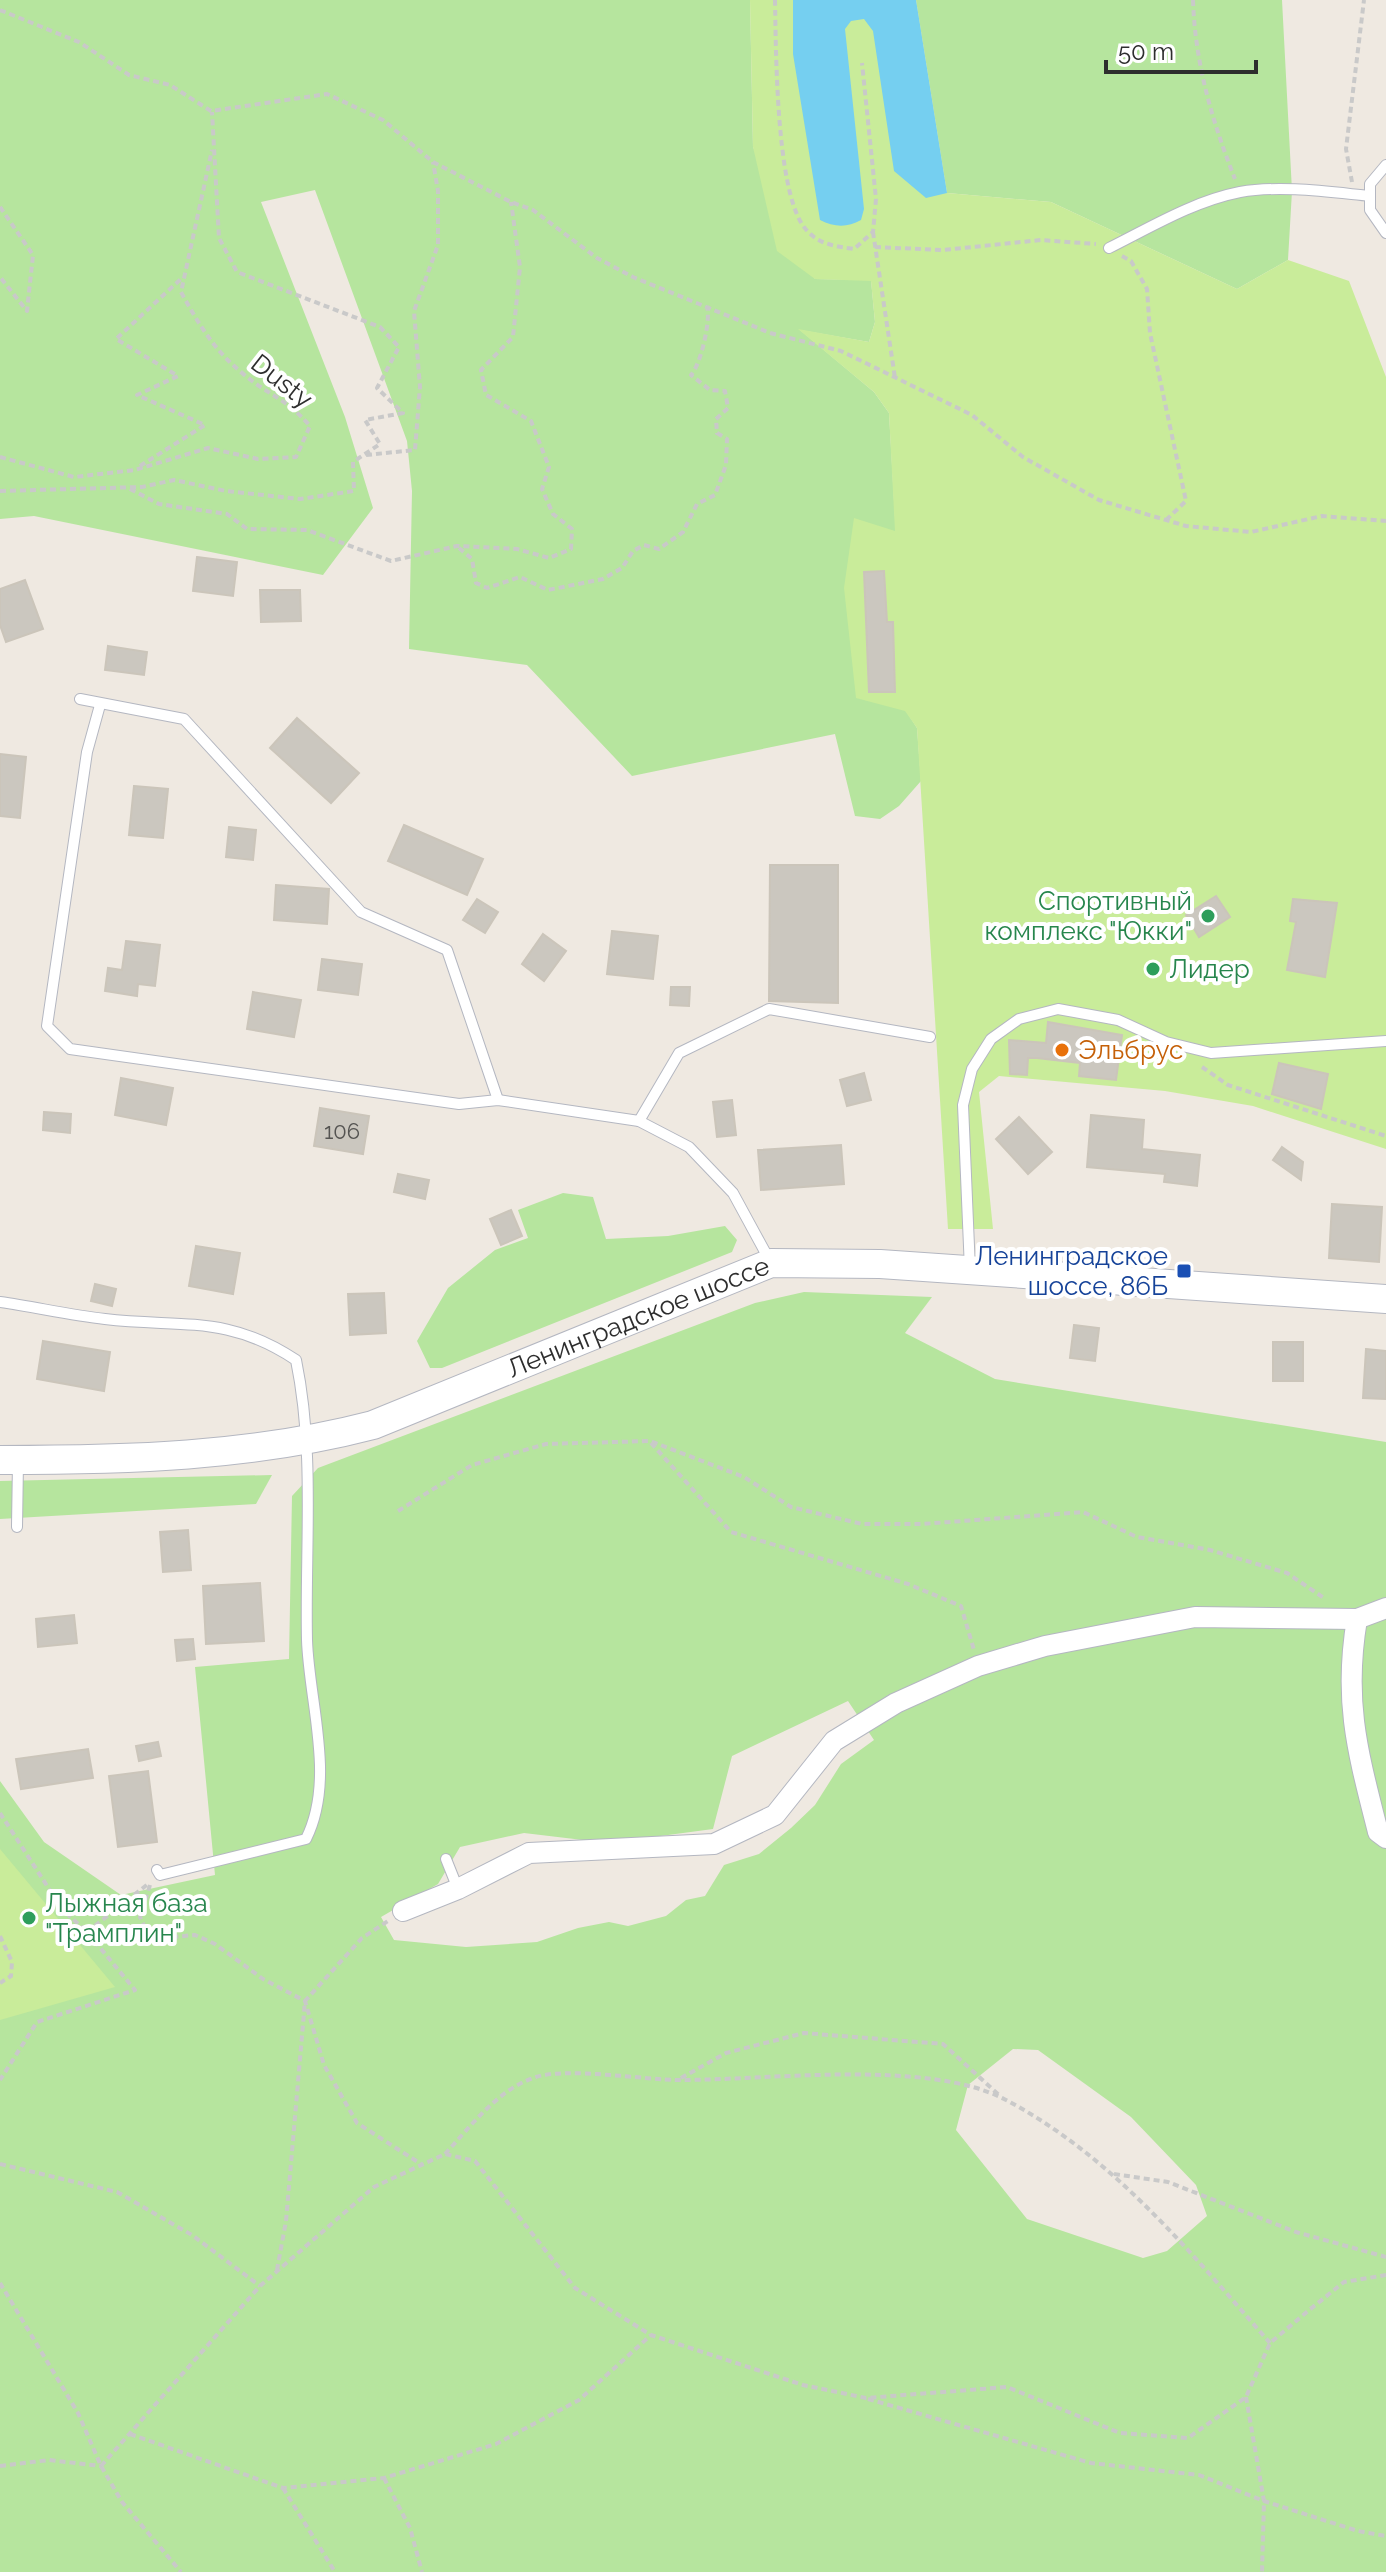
<svg xmlns="http://www.w3.org/2000/svg" width="1386" height="2572" font-family="Raleway,sans-serif">
	<rect width="100%" height="100%" fill="#efe9e1"/>
	<g fill="#b6e59e" fill-rule="evenodd">
		<path d="M0,0h750l3,147 62,132 56,1 4,42 -6,20 -69,-12 74,62 15,21 17,298 11,17 4,53 -22,25 -19,13 -25,-3 -20,-82 -203,42 -105,-111 -118,-16 3,-158 -5,-50 -92,-251 -54,12 84,215 28,91 -50,67 -289,-59 -34,3z"/>
		<path d="M916,0h366l10,191 -4,69 -51,29 -186,-87 -104,-9z"/>
		<path d="M563,1193l30,4 13,42 62,-3 57,-10 12,14 -5,12 -290,116h-12l-13,-27 31,-53 47,-38 33,-12 -10,-28z"/>
		<path d="M804,1292l128,5 -27,36 90,46 391,63v1130h-1386v-791l44,61 77,53 94,-20 -20,-208 94,-8 3,-163 26,-28 437,-165zM848,1701l26,39 -33,24 -26,41 -24,23 -32,26 -35,11 -19,31 -19,4 -20,16 -38,10 -19,-4 -31,6 -41,14 -71,5 -72,-7 -13,-23 57,-33 22,-37 64,-14 84,10 105,-14 19,-73zM1013,2049l25,1 93,67 65,68 11,31 -40,35 -24,7 -116,-39 -71,-89 12,-45z"/>
		<path d="M272,1475l-16,29 -256,15v-38z"/>
	</g>
	<g fill="#c9ec9a">
		<path d="M750,0h166l31,193 104,9 186,87 51,-29 61,21 37,96v772l-133,-43 -88,-15 -166,-15 -20,16 14,137h-45l-31,-501 -12,-17 -49,-13 -12,-110 10,-70 41,13 -6,-118 -15,-21 -76,-63 71,13 6,-20 -4,-41 -56,-2 -38,-28 -24,-104z"/>
		<path d="M0,1849l115,138 -115,33z"/>
	</g>
	<path fill="#75cff0" d="M793,0h123l31,193 -21,5 -32,-27 -21,-140 -9,-12 -13,2 -6,8 19,180 -3,11c-14,8 -27,7 -41,0l-27,-166z"/>
	<g fill="#cbc7bf" stroke="#cbc5ba" stroke-width="2">
		<path d="M197,557l40,5 -4,34 -40,-5z"/>
		<path d="M884,571l3,51h6l2,70h-26l-5,-120z"/>
		<path d="M25,580l18,49 -37,13 -6,-17v-36z"/>
		<path d="M260,590h40l1,31 -40,1z"/>
		<path d="M108,646l39,6 -3,23 -39,-5z"/>
		<path d="M297,718l62,55 -28,30 -61,-55z"/>
		<path d="M0,754l26,3 -6,61 -20,-2z"/>
		<path d="M134,786l34,3 -5,49 -34,-3z"/>
		<path d="M404,825l79,34 -16,36 -79,-34z"/>
		<path d="M229,827l27,3 -3,30 -27,-3z"/>
		<path d="M770,865h68v138l-69,-2z"/>
		<path d="M276,885l53,4 -2,35 -53,-4z"/>
		<path d="M1216,896l14,21 -31,20 -13,-22z"/>
		<path d="M477,899l21,13 -13,21 -22,-13z"/>
		<path d="M1293,899l44,4 -12,74 -38,-7 9,-48 -6,-1z"/>
		<path d="M612,931l46,5 -5,43 -46,-5z"/>
		<path d="M543,934l23,17 -22,30 -22,-17z"/>
		<path d="M126,941l34,4 -5,41 -17,-2 -1,12 -32,-5 3,-23 14,2z"/>
		<path d="M322,959l40,5 -4,31 -40,-5z"/>
		<path d="M671,987h19l-1,19 -19,-1z"/>
		<path d="M253,992l48,8 -7,37 -47,-8z"/>
		<path d="M1048,1022l74,13 -6,45 -37,-4 1,-13 -43,-5h-9l-1,17 -17,-1 -1,-34 37,3z"/>
		<path d="M1279,1063l49,11 -7,35 -49,-15z"/>
		<path d="M864,1073l7,27 -24,6 -7,-26z"/>
		<path d="M121,1078l52,10 -7,37 -51,-10z"/>
		<path d="M732,1100l4,35 -19,2 -4,-35z"/>
		<path d="M320,1108l49,8 -6,38 -49,-8z"/>
		<path d="M44,1112l27,2 -1,19 -27,-3z"/>
		<path d="M1091,1115l53,5 -2,29 58,6 -3,31 -33,-4 1,-8 -78,-7z"/>
		<path d="M1019,1117l33,35 -24,22 -32,-35z"/>
		<path d="M841,1145l3,39 -83,6 -3,-40z"/>
		<path d="M1282,1147l21,15 -2,18 -28,-20z"/>
		<path d="M398,1174l31,6 -4,19 -31,-7z"/>
		<path d="M1332,1204l50,3 -3,55 -50,-4z"/>
		<path d="M511,1210l11,26 -21,9 -11,-26z"/>
		<path d="M196,1246l44,7 -7,41 -44,-8z"/>
		<path d="M95,1284l21,5 -4,17 -21,-5z"/>
		<path d="M384,1293l2,40 -36,2 -2,-41z"/>
		<path d="M1074,1325l25,3 -4,33 -25,-3z"/>
		<path d="M43,1341l67,11 -6,39 -67,-12z"/>
		<rect x="1273" y="1342" width="30" height="39"/>
		<path d="M1366,1349l20,2v48l-23,-1z"/>
		<path d="M188,1530l3,40 -28,2 -3,-40z"/>
		<path d="M260,1583l4,58 -58,3 -3,-58z"/>
		<path d="M74,1615l3,28 -39,4 -2,-28z"/>
		<path d="M193,1639l2,20 -18,2 -2,-21z"/>
		<path d="M158,1742l3,14 -22,5 -3,-15z"/>
		<path d="M88,1749l5,29 -72,11 -5,-30z"/>
		<path d="M148,1771l9,71 -39,5 -9,-71z"/>
	</g>
	<g fill="none" stroke-linecap="round" stroke-linejoin="round">
		<g stroke="#b4b7c1" stroke-width="12">
			<g id="service">
				<path d="M1386,165l-16,19v26l16,23"/>
				<path d="M1109,248c42,-21 85,-47 131,-56 41,-7 89,0 130,4"/>
				<path d="M80,699l104,20 177,193 86,38 51,150"/>
				<path d="M100,705l-13,47 -40,274 23,23 389,55 39,-4 141,21 50,26 44,46 37,68"/>
				<path d="M639,1121l40,-68 90,-44 161,28"/>
				<path d="M970,1270l-7,-165 9,-36 19,-30 28,-20 39,-10 60,11 48,22 45,11 175,-12"/>
				<path d="M0,1302c35,5 70,13 105,17 76,9 122,-5 191,41 19,92 9,186 11,280 2,63 29,139 -1,199l-146,36 -3,-5"/>
				<path d="M17,1527l1,-65"/>
				<path d="M446,1859l12,30"/>
			</g>
		</g>
		<g stroke="#b4b7c1" stroke-width="22">
			<g id="minor">
				<path d="M1386,1608l-29,11c-14,83 1,134 21,213l8,6"/>
				<path d="M403,1911l55,-22 71,-36 185,-9 61,-29 59,-74 62,-38 82,-37 67,-20 150,-29 162,2"/>
			</g>
		</g>
		<g stroke="#b4b7c1" stroke-width="30">
			<g id="secondary">
				<path id="s1" d="M0,1460c126,0 250,-3 373,-35l398,-162 109,1 506,35"/>
			</g>
		</g>
		<g stroke="#c9c9c9" stroke-width="4" stroke-dasharray="6 4" stroke-linecap="butt">
			<path d="M775,0c1,50 1,184 27,224 13,20 31,22 52,25l19,-17 3,-33 -14,-136"/>
			<path d="M1193,0c2,63 19,121 42,179"/>
			<path d="M0,10l79,32 50,33 41,10 41,26 116,-17 56,26 50,42 78,40 22,8 64,48 36,19 137,56 71,18 131,64 51,42 76,43 87,26 65,6 71,-16 64,5"/>
			<path d="M1352,182l-6,-33 18,-149"/>
			<path d="M0,207l33,48 -6,56 -27,-34"/>
			<path d="M873,232l22,146"/>
			<path d="M875,247l68,3 98,-10 55,4"/>
			<path d="M1122,256l9,5 16,28 3,44 36,168 -20,19"/>
			<path d="M366,455l49,-5 5,-63 -6,-76 24,-66v-54l-5,-29"/>
			<path d="M0,457l74,20 61,-7 73,-22 50,11 38,-2 14,-31c-25,-29 -43,-31 -69,-54 -27,-22 -43,-49 -60,-80l31,-142"/>
			<path d="M140,466l65,-41 -68,-30 41,-19 -62,-37 67,-62"/>
			<path d="M130,489l29,15 68,10 20,15 60,1 84,31 66,-15 60,3 32,9 22,-9 1,-20 -19,-15 -11,-25 7,-22 -18,-46 -45,-26 -5,-25 32,-33 7,-70 -9,-65"/>
			<path d="M0,491l142,-4 32,-7 52,11 74,8 54,-8 -1,-29 27,-18 -15,-24 38,-7 -26,-25 22,-41 -19,-20 -143,-55 -18,-34 -7,-126"/>
			<path d="M459,548l13,11 4,24 11,5 33,-11 28,13 55,-11 19,-11 11,-17 11,-6 15,4 24,-17 14,-28 18,-9 11,-30 1,-26 -10,-6 -1,-14 12,-11 -3,-17 -15,-1 -19,-15c10,-11 20,-55 16,-69"/>
			<path d="M1202,1067l26,18 158,51"/>
			<path d="M651,1443l80,89 177,52 53,22 13,44"/>
			<path d="M398,1511l74,-46 74,-21 104,-3 94,36 47,30 71,17h60l161,-12 54,25 73,13 77,23 37,25"/>
			<path d="M0,1813l62,96 25,23 48,58 -98,32 -37,58"/>
			<path d="M150,1885l-10,32 10,22 45,-4 20,9 48,35 42,22 19,64 33,58 64,41"/>
			<path d="M87,1932l61,-48"/>
			<path d="M0,1936l12,26 -1,14 -11,7"/>
			<path d="M681,2078l45,-25 78,-20 139,11 56,51"/>
			<path d="M445,2154c26,-28 53,-65 91,-77 31,-10 109,3 145,3 89,0 246,-21 323,19 108,56 187,154 266,244"/>
			<path d="M0,2164l117,28 75,43 68,51"/>
			<path d="M1114,2174l54,8 128,50 90,25"/>
			<path d="M277,2270l9,-49 19,-220 57,-63 26,-17"/>
			<path d="M0,2283l78,130 23,53 21,36 59,70"/>
			<path d="M1246,2397l18,104 -2,71"/>
			<path d="M868,2399l223,64 108,12 65,26 94,30 28,5"/>
			<path d="M130,2434l153,54 101,-10 112,-34 83,-44 72,-65"/>
			<path d="M0,2466l49,-6 52,6"/>
			<path d="M101,2466l159,-180 114,-99 71,-33 30,7 100,127 76,47 152,50 63,13 141,-11 113,46 68,5 58,-41 24,-54 38,-32 36,-29 42,-7"/>
			<path d="M384,2478l26,50 12,44"/>
			<path d="M283,2488l52,84"/>
		</g>
		<use href="#service" stroke="#fff" stroke-width="10"/>
		<use href="#minor" stroke="#fff" stroke-width="20"/>
		<use href="#secondary" stroke="#fff" stroke-width="28"/>
	</g>
	<g fill="#2e9e5b" stroke="#fff" stroke-width="3">
		<circle cx="1208" cy="916" r="8"/>
		<circle cx="1153" cy="969" r="8"/>
		<circle cx="29" cy="1918" r="8"/>
	</g>
	<circle fill="#e8710a" stroke="#fff" stroke-width="3" cx="1062" cy="1050" r="8"/>
	<rect fill="#1a4fb4" stroke="#fff" stroke-width="3" x="1176" y="1263" width="16" height="16" rx="4"/>
	<g text-anchor="middle" stroke-width="8" stroke-linejoin="round" paint-order="stroke">
		<g font-size="22" fill="#555452">
			<text x="342" y="1139">106</text>
		</g>
		<g font-size="26" fill="#2e2e2e" stroke="#fff">
			<text transform="translate(282 381) rotate(38)" y="9">Dusty</text>
			<text dy="9" stroke="none"><textPath href="#s1" startOffset="662">Ленинградское шоссе</textPath></text>
		</g>
		<g font-size="26" fill="#27864d" stroke="#fff" text-anchor="start">
			<text x="1192" y="910" text-anchor="end">Спортивный<tspan x="1192" dy="30">комплекс "Юкки"</tspan></text>
			<text x="1169" y="978">Лидер</text>
			<text x="45" y="1912">Лыжная база<tspan x="45" dy="30">"Трамплин"</tspan></text>
		</g>
		<g font-size="26" fill="#c56008" stroke="#fff" text-anchor="start">
			<text x="1078" y="1059">Эльбрус</text>
		</g>
		<g font-size="26" fill="#164399" stroke="#fff" text-anchor="end">
			<text x="1168" y="1265">Ленинградское<tspan x="1168" dy="30">шоссе, 86Б</tspan></text>
		</g>
	</g>
	<path d="M1106 60v12h150v-12" fill="none" stroke="#2e2e2e" stroke-width="4"/>
	<text x="1118" y="60" font-size="24" fill="#2e2e2e" stroke="#ffffff" stroke-width="6" paint-order="stroke">50 m</text>
</svg>
